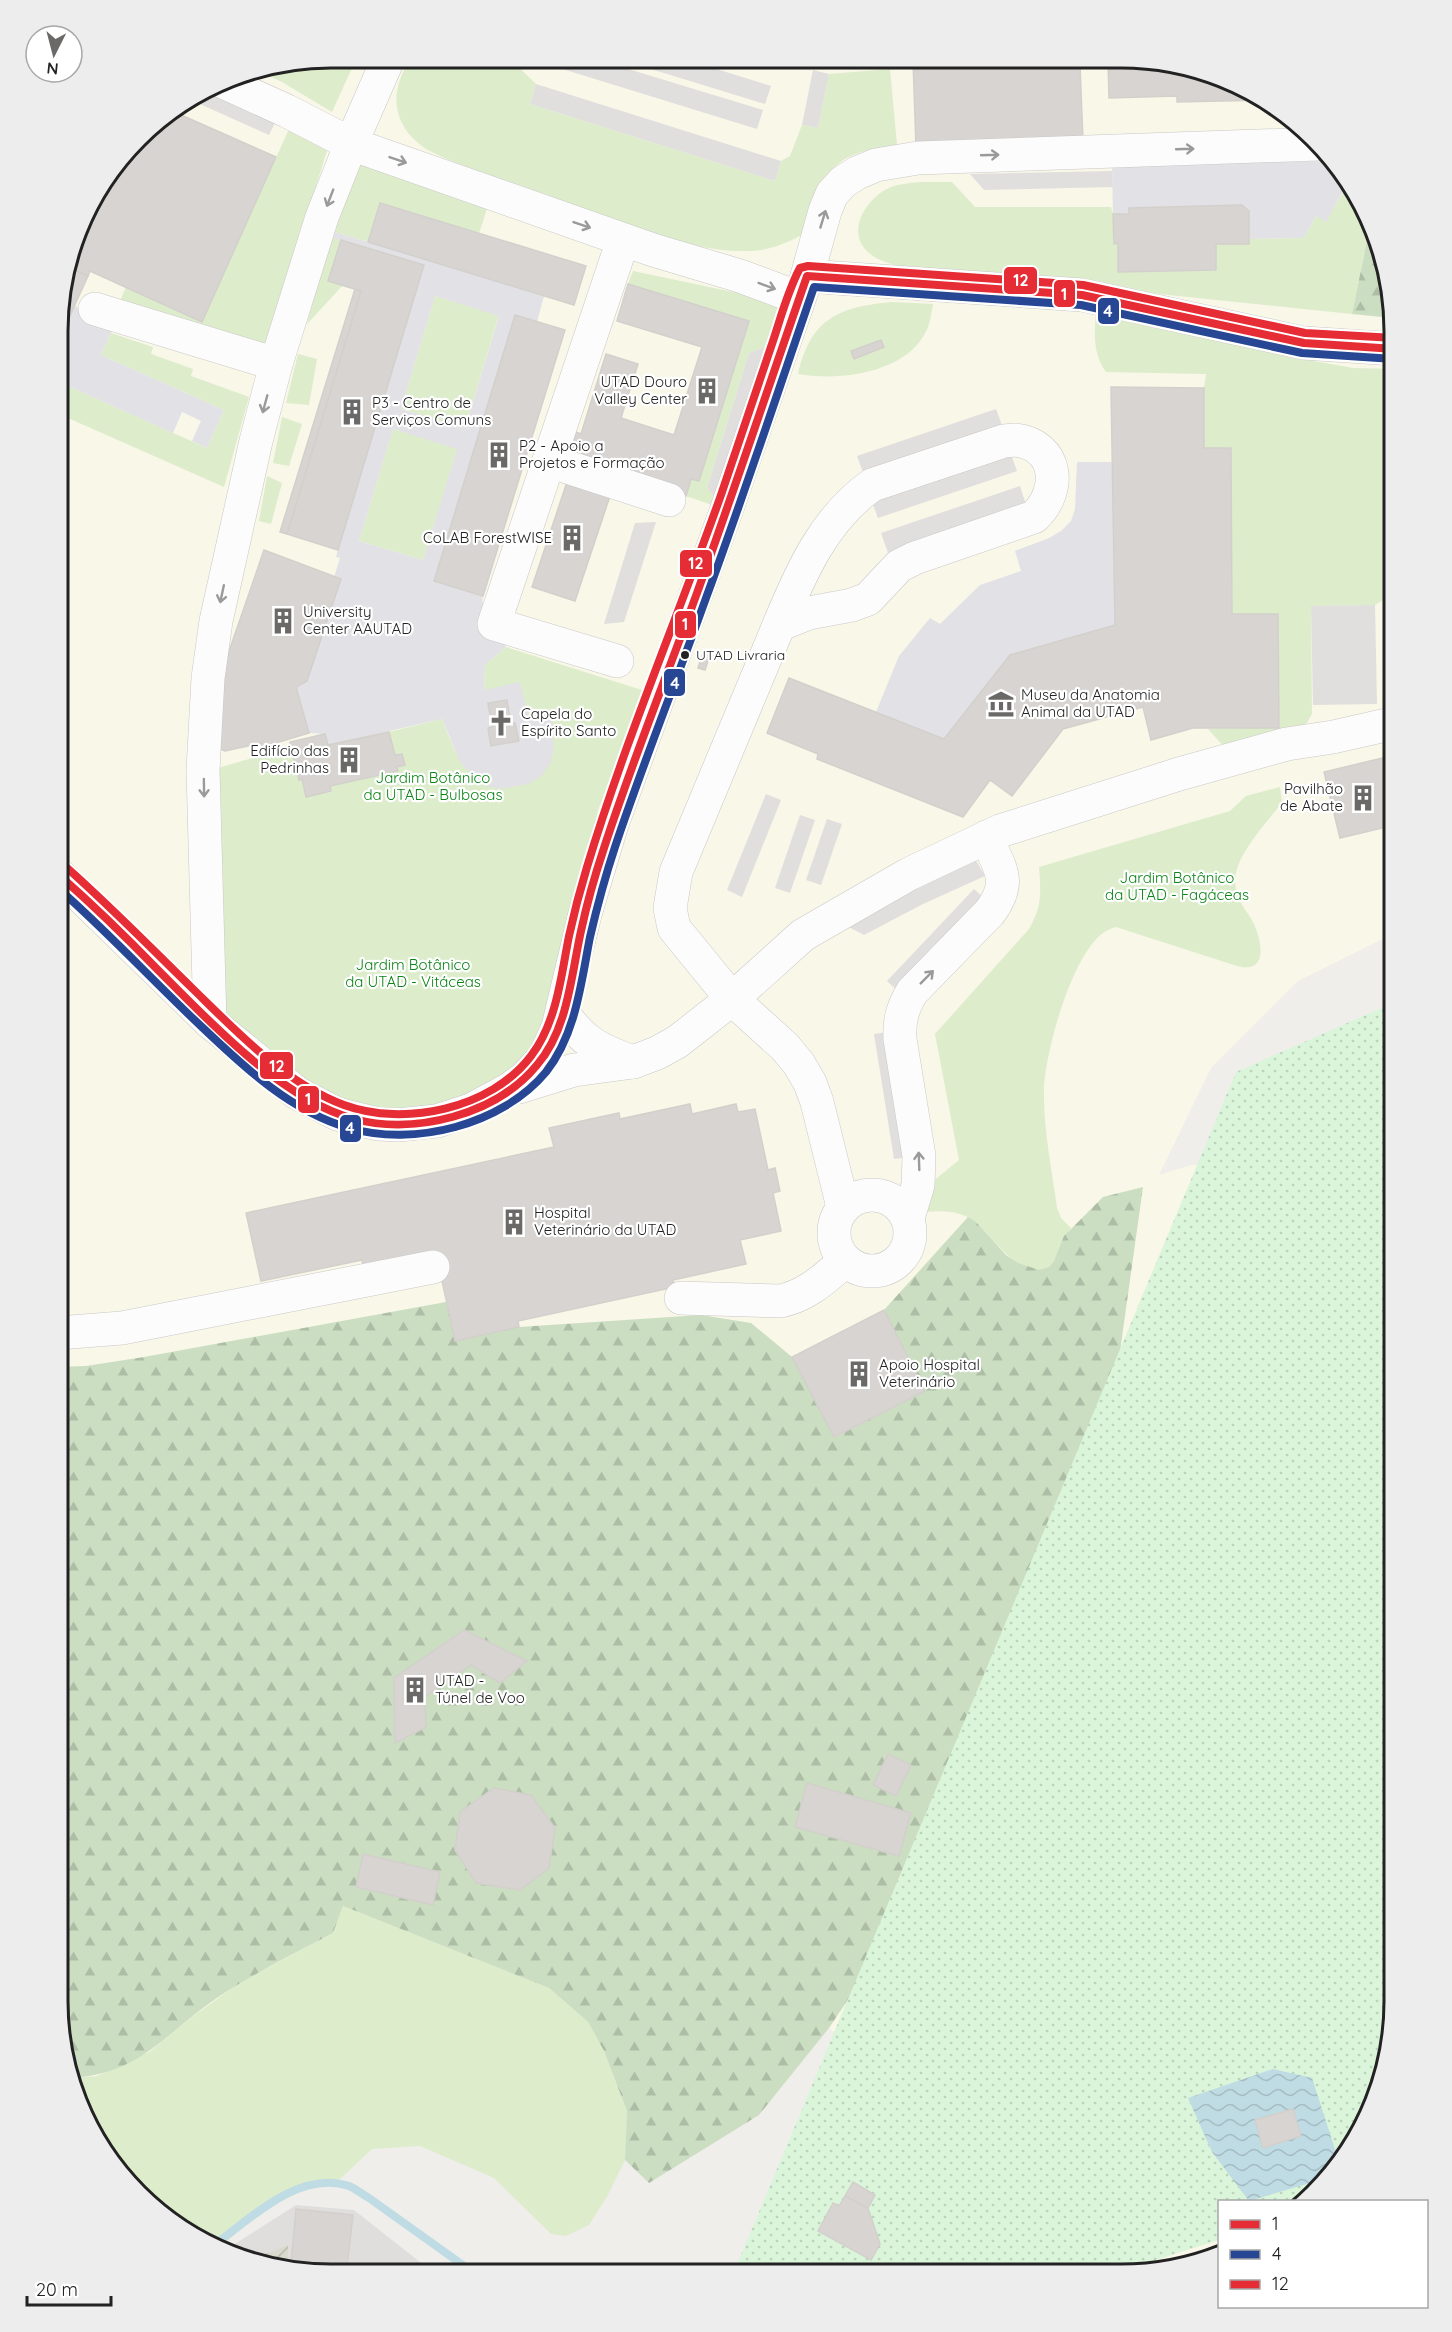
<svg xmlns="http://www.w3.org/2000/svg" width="1452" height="2332" font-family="Quicksand,sans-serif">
	<defs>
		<pattern id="construction-furrows" width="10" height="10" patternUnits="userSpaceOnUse" patternTransform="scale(1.5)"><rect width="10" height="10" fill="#d9d9cd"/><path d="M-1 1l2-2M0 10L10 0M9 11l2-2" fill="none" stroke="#babab0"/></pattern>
		<pattern id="forest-firs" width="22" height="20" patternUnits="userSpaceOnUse" patternTransform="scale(1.5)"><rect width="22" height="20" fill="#cbdec1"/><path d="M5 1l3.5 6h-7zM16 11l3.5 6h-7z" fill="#aebea6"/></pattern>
		<pattern id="park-dots" width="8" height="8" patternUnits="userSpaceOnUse" patternTransform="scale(1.5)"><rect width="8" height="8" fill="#daf5da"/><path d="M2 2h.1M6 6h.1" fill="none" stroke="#bbd2bb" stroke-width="1.8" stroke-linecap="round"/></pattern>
		<pattern id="water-waves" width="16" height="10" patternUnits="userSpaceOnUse" patternTransform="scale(1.5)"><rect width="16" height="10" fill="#bfdbe3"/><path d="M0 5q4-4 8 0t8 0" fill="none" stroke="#a4bcc2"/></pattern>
	</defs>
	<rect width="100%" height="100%" fill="#f0eeeb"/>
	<path fill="#dfdedc" d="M296,2205l58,5 80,63h-139l-73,-21z"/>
	<path fill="#f8f7e8" d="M331,57l826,2 69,19 62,36 51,50 35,62 21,105v602l-97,48 -87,87 -52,107 32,-10 19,-1 129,1004 -34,33 -85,1 -1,53 -93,19 -297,-246 -70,87 -155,-64 -532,27 -15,-77 2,-1705 26,-87 65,-84 76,-47z"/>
	<path fill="url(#construction-furrows)" d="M288,2245v26l-38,-11z"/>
	<g fill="#ddeccb">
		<path d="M331,57h26l-25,55 -50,-30 -24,-11z"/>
		<path d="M412,57l97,1 27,26 -6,20 245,77 6,-20 9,-5 12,-31 16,3 11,-54 61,-5 7,76c-72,10 -67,24 -89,87 -20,10 -37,19 -60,19 -65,2 -145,-36 -206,-58 -39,-14 -80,-25 -116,-44 -35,-24 -38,-58 -14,-92z"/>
		<path d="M289,129l41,12 -65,209 -147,-44 8,-19 76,35z"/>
		<path d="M354,158l135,45 -10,30 -99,-30 -12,39 -36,-11z"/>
		<path d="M921,182h31l23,25h136l2,7 1,29h4v29l98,-2v-26h33v-5l55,-1 12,-22 10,5 23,-39 22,39 -19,93 -450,-47c-13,-3 -28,-8 -37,-18 -17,-20 1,-48 20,-59 10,-6 24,-7 36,-8z"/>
		<path d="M330,237l11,3 -13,40 15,5 -36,39z"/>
		<path d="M633,271l148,31 -12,43 -20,8 -42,135 13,14 -2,5 -32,-11 5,-17 8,2 49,-159 -120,-38z"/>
		<path d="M435,296l64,19 -34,113 -64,-19z"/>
		<path d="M892,302l41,2c-2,11 -3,22 -9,31 -22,39 -87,46 -126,39 13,-56 41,-67 94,-72z"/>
		<path d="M1096,312l195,45 62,11 42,1v176l-6,33v18l-14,9 -64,1 1,108 -5,9 -11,6 -70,20 -18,-20 71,-2 -1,-113h-46l-1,-166h-27v-60l2,-14 -100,-2c-13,-18 -12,-39 -10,-60z"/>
		<path d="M111,333l42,14 -2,7 42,15 -2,7 58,21 -25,90 -165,-73v-32l148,66 17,-38 -123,-55z"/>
		<path d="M298,354l19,5 -8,46 -23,-2z"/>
		<path d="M282,417l20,7 -13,42 -16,-3z"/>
		<path d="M393,429l65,19 -35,112 -64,-19z"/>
		<path d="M267,476l15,7 -11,41 -12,-3z"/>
		<path d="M506,647l139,44 -47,119 -29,122 -31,103 -6,13 -22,25 -58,30 -47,8 -48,-4 -46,-19 -88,-73 -5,-247 73,-21 8,32h3l4,18 25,-6 -1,-5 68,-15 -1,-4 8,-2 -3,-11 -7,1 -6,-23 53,-13c12,31 23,63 58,70l28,-70 -44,-29 1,-25z"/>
		<path d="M1280,787l2,15c-15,21 -46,52 -47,78 0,5 2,14 4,18 3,9 10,16 14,24 9,19 16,52 -16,44l-121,-39c-4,1 -9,3 -13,6 -31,22 -58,119 -59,156 -1,40 8,80 13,119l4,10 10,10c-8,10 -15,35 -23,40 -28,16 -59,-39 -79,-50 -14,-8 -30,-7 -46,-6l8,-29 28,-23 -24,-126 94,-105c13,-22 12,-36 10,-62l191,-56 16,-15z"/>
		<path d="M343,1906l206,82 39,34 16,29 23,60 -2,49 -17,35 -19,30 -23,11 -15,-2 -57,-56 -74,-32 -48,3 -36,34c-53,2 -82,34 -123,63l-49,-28 -51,-50 -35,-62 -6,-28 25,-2 52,-24 43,-35 49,-35 92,-49z"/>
	</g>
	<g fill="url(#forest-firs)">
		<path d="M1371,221l3,5 19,92 -41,-4z"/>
		<path d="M1143,1187l-39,279 -225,487 -50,75 -70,87 -110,68 -24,-23 2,-49 -23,-60 -16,-29 -39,-34 -206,-82 -10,27c-39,21 -79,40 -116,65 -53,36 -75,75 -145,80l-15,-77 1,-634 28,-1 58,-9 302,-55 9,39 64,-14 182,-12 50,8 41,34 43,80 90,-46 -41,-81 84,-93 8,5 30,33 12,8 21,7 10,-3 5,-6 10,-25 39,-39z"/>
	</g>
	<path fill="url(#park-dots)" d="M1395,1002l-1,1017 -20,87 -35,62 -34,33 -85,1 -1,38 -111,35 -375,-1 503,-1202z"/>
	<g fill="#e0dfde">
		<path d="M559,58h33l171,52 -6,19 -201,-62z"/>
		<path d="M615,58h66l90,28 -6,18z"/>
		<path d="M813,70l16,4 -11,54 -16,-3z"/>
		<path d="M536,84l245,77 -6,20 -245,-77z"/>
		<path d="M209,88l68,31 -8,16 -78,-35z"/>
		<path d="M1112,171l1,16 -129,3 -14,-16z"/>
		<path d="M769,345l-49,157 -13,-14 42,-135z"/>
		<path d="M996,409l7,19 -139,47 -7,-19z"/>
		<path d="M1010,452l7,19 -139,47 -7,-19z"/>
		<path d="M1020,486l6,19 -138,48 -7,-20z"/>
		<path d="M656,522l-32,100 -20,2 31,-101z"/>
		<path d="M1375,605l2,99 -64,1 -2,-99z"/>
		<path d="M766,794l15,6 -39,97 -15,-7z"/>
		<path d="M800,815l15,5 -25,73 -15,-5z"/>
		<path d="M827,819l15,5 -21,61 -15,-5z"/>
		<path d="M975,859l10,17 -62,28 -59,31 -19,-10 69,-38z"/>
		<path d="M974,889l13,12 -86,93 -14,-13z"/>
		<path d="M893,1031l20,126 -19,2 -20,-125z"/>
	</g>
	<g fill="#e2e1e5" fill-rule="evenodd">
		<path d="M1335,161l2,2v18l9,5 -20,36 -10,-6 -12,22 -55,1v-28l-7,-6 -113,3v6h-16l-1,-50z"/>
		<path d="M332,231l212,65 -7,26 -22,-6 -81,264 49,16 -1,6 24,45 -21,18 -1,25 36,-8 9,37 23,-5 2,35 -4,15 -9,12 -13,8 -28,5 -13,-3 -11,-6 -16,-18 -18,-43 -114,26 -3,-11 -16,-1 -13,-46 11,-6 34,-101 -7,-3 6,-19 -4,-1 2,-7 86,-284 -94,-29zM435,296l64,20 -34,112 -64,-19zM393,429l64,20 -34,111 -64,-19zM507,700l4,24 4,-1 4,17 -28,5 -3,-16 4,-2 -4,-23z"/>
		<path d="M75,306l40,18 -14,31 123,55 -17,38 -15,-7 9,-20 -19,-9 -9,21 -114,-51v-42z"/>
		<path d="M1077,462h36l2,163 -105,30 -66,84 -68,-27 23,-56 31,-38 10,6 40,-39 41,-14 -6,-20 34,-13 12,-7 10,-10 4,-12z"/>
	</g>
	<path fill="url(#water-waves)" d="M1273,2069l39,9 28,87 -10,12 -81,24 -37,-49 -24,-54z"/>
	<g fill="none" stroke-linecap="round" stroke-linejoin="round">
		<path stroke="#bfdbe3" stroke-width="8" d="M213,2246c36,-26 86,-77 136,-60 7,3 13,8 20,12l105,75"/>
	</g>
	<g fill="#d7d4d2" stroke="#d3d0cc" stroke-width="1.5">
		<path d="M889,59h129v8l62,-2 3,76 -167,6 -3,-87 -24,1z"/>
		<path d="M1108,59h49l69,19 38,22 -87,2v-6l-68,2z"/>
		<path d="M172,111l104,46 -74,165 -112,-51 -2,5 -20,-9 17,-58 65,-84z"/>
		<path d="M380,203l206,63 -12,39 -206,-63z"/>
		<path d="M1242,205l7,6v33h-33v26l-98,2v-29l-4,1 -1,-30h16v-6z"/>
		<path d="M341,240l83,25 -86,285 -51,-16 74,-243 -33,-10z"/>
		<path d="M68,267l20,9 -29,64v-45z"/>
		<path d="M628,284l121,37 -50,160 -8,-2 -5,17 -119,-36 9,-28 5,2 25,-80 32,10 -17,54 53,17 28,-88 -85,-26z"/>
		<path d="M355,289l6,2 -74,243 -7,-2z"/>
		<path d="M515,315l50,15 -82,266 -49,-15z"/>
		<path d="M881,340l3,7 -30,12 -3,-8z"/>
		<path d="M1111,387l93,1v60h27l1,166h46l1,114h-86l-42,12 -8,-33 -80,22 -51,67 -22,-16 -27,37 -146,-58 1,-5 -51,-21 22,-55 155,61 66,-84 105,-30z"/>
		<path d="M569,476l43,14 -37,111 -43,-14z"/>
		<path d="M264,550l77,29 -34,102 -11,6 13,46 -47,14 -1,-4 -36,8 -5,-2 5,-86z"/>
		<path d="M703,652l7,3 -5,15 -7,-2z"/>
		<path d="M507,700l4,24 4,-1 4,18 -28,5 -3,-18 4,-1 -4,-24z"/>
		<path d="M389,732l6,23 7,-1 3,11 -8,2 1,4 -68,15 1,5 -25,6 -4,-18 -3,1 -9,-38 35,-8 3,11z"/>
		<path d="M1395,755v70l-55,13 -16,-66z"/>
		<path d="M690,1104l2,10 44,-10 2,8 17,-3 13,61 7,-2 5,23 -7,2 8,38 -41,9 6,24 -73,16 2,7 -157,34 1,6 -64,14 -17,-79 -72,16 -4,-18 -101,21 -15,-68 308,-66 -5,-19 70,-15 1,6z"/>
		<path d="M884,1310l41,81 -91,46 -42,-80z"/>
		<path d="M464,1630l63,31 -27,22 -29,-18 -46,32 1,30 -31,16 -1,-65z"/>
		<path d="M888,1754l23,11 -15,31 -23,-11z"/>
		<path d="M807,1783l104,30 -12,43 -104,-29z"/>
		<path d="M494,1788l37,7 24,33 -6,40 -29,22 -44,-7 -21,-33 5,-38z"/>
		<path d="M363,1854l77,18 -7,33 -77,-18z"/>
		<path d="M1293,2109l8,27 -38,12 -8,-28z"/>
		<path d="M853,2182l22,13 -7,13 -23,-12z"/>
		<path d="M845,2196l23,12 12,36 -9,16 -53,-29 15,-28 6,3z"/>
		<path d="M296,2209l57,6 -6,52 -56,-5z"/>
	</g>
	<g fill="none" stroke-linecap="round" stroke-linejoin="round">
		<g stroke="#c9c8c7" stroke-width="34">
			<g id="street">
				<path d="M221,81l66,30 64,33 302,106 87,26 59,22"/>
				<path d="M807,276l275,19 222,48 91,6"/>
				<path d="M95,309l181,55"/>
				<path d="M1015,440c43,5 48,50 19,77l-119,41 -16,8 -31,33 -16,6 -43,8 -30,12c22,-53 45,-106 93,-140l132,-44z"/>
				<path d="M549,461l120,39"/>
				<path d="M779,625l-103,247 -6,36 4,20 58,71 53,48 14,17 11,19 7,19 26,105"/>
				<path d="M617,661l-123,-37 129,-384"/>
				<path d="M59,875l151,147 87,71 40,21 41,10 20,1 39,-4 34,-11 37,-20 17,-12 20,-22 13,-29 27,-113 27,-90 112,-307 83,-241 18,-65 7,-17 11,-12 14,-9 19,-8 42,-7 400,-14"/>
				<path d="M563,1013c20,29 36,37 70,49"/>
				<path d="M210,1022l-7,-252 5,-92 8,-57 40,-180 20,-77 46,-147 29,-73 38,-87"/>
				<path d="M519,1087l55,-17 59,-8 24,-9 20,-11 55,-43 71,-64 106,-61 91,-43 179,-57 108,-30 46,-7 62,-14"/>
				<circle cx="872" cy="1233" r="38"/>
				<path d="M908,1218l10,-33 1,-29 -19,-117c-1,-18 2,-30 12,-47l78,-80c23,-31 10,-43 -4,-75"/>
				<path d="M681,1298l100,3c27,-6 44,-23 64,-40"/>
				<path d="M58,1333l64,-5 311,-61"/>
			</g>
		</g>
		<use href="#street" stroke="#fdfcfc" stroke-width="33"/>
		<g stroke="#fff" stroke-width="12">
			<path id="bus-1" d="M59,875c34,30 66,61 98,94 52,52 125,131 197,150 61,16 142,-4 183,-54 31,-36 34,-89 44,-134 6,-28 14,-56 23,-83 28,-86 62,-170 93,-255 38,-105 73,-211 110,-317l275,19 222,48 91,6"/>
		</g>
		<g stroke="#fff" stroke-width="12">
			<path id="bus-2" d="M59,889c50,44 95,93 144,139 42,40 89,84 146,100 65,19 153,-3 197,-56 30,-38 35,-89 44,-135 7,-30 15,-60 25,-90 28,-84 61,-165 91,-249 38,-103 72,-207 108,-311l267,18 221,48 92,6"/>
		</g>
		<g stroke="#fff" stroke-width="12">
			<path id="bus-3" d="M66,867c44,39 85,81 127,122 44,43 92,94 151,116 60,22 147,4 187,-49 26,-34 30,-80 38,-120 5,-23 11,-46 18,-69 38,-126 90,-248 134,-372 17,-51 35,-103 52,-154 8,-24 15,-51 27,-73l8,-2 275,19 222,48 90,5"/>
		</g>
		<use href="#bus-1" stroke="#e62c34" stroke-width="8"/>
		<use href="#bus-2" stroke="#274794" stroke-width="8"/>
		<use href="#bus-3" stroke="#e62c34" stroke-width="8"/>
	</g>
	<defs><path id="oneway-shaft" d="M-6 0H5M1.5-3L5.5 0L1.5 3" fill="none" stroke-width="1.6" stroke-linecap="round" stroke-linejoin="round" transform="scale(1.5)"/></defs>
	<g stroke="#9a9a9a">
		<use href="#oneway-shaft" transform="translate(1185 149) rotate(-2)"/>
		<use href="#oneway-shaft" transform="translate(990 155) rotate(-2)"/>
		<use href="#oneway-shaft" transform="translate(398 160) rotate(19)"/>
		<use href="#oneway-shaft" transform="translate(330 198) rotate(111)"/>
		<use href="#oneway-shaft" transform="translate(823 219) rotate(-73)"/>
		<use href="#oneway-shaft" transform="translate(582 225) rotate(19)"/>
		<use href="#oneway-shaft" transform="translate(767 286) rotate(20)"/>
		<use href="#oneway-shaft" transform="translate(265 404) rotate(105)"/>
		<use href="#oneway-shaft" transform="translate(222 594) rotate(102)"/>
		<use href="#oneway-shaft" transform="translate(204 788) rotate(89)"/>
		<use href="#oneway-shaft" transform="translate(927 977) rotate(-45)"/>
		<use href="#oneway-shaft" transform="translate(919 1161) rotate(-92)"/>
	</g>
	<defs>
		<g id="building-bare" transform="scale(2.07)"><path d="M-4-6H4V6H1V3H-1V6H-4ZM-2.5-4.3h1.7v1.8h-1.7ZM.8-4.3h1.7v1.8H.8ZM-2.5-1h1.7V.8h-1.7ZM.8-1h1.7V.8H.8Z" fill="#6a6968" stroke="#fff" stroke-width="2.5" paint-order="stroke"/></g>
		<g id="museum-bare" transform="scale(2.07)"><path d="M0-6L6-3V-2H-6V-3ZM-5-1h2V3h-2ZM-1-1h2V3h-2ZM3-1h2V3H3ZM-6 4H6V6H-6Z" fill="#6a6968" stroke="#fff" stroke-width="2.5" paint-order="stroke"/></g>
		<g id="church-bare" transform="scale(2.07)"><path d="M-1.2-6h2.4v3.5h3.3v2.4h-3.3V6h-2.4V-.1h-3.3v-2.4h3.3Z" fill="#6a6968" stroke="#fff" stroke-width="2.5" paint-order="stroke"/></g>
	</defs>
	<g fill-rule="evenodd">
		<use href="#building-bare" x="707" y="391"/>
		<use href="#building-bare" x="352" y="412"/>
		<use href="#building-bare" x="499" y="455"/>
		<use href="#building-bare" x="572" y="538"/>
		<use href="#building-bare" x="283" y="621"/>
		<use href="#museum-bare" x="1001" y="704"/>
		<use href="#church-bare" x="501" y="723"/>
		<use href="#building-bare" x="349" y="760"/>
		<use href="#building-bare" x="1363" y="798"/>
		<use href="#building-bare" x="514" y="1222"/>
		<use href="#building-bare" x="859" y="1374"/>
		<use href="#building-bare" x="415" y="1690"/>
	</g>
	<circle fill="#222" stroke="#fff" stroke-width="2" cx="685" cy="655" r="5"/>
	<g text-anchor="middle" stroke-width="4.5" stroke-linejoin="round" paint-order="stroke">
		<g font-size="14" fill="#222" stroke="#fff" text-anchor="start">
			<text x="696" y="660">UTAD Livraria</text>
		</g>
		<g font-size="15" fill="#222" stroke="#fff" text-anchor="start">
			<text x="687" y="387" text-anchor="end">UTAD Douro<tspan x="687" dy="17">Valley Center</tspan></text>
			<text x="372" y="408">P3 - Centro de<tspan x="372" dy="17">Serviços Comuns</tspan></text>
			<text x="519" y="451">P2 - Apoio a<tspan x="519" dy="17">Projetos e Formação</tspan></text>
			<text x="552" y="543" text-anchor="end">CoLAB ForestWISE</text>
			<text x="303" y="617">University<tspan x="303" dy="17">Center AAUTAD</tspan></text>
			<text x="1021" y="700">Museu da Anatomia<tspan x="1021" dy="17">Animal da UTAD</tspan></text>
			<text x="521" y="719">Capela do<tspan x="521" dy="17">Espírito Santo</tspan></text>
			<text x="329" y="756" text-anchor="end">Edifício das<tspan x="329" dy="17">Pedrinhas</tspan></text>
			<text x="1343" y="794" text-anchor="end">Pavilhão<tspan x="1343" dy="17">de Abate</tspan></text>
			<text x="534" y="1218">Hospital<tspan x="534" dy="17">Veterinário da UTAD</tspan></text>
			<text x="879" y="1370">Apoio Hospital<tspan x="879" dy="17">Veterinário</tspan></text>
			<text x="435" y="1686">UTAD -<tspan x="435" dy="17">Túnel de Voo</tspan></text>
		</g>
		<g font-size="15" fill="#0c8416" stroke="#fff">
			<text x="433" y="783">Jardim Botânico<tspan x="433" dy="17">da UTAD - Bulbosas</tspan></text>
			<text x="1177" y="883">Jardim Botânico<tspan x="1177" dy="17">da UTAD - Fagáceas</tspan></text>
			<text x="413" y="970">Jardim Botânico<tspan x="413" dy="17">da UTAD - Vitáceas</tspan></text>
		</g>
	</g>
	<path d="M0 0H1452V2332H0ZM331 68H1121A263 263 0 0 1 1384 331V2001A263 263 0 0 1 1121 2264H331A263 263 0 0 1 68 2001V331A263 263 0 0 1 331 68Z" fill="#ededed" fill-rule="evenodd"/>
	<path fill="none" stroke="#222" stroke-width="3" d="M331 68H1121A263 263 0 0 1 1384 331V2001A263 263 0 0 1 1121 2264H331A263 263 0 0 1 68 2001V331A263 263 0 0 1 331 68Z"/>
	<g stroke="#fff" stroke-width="2">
		<rect x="1003" y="266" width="35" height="29" rx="6" fill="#e62c34"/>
		<rect x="1053" y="279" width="23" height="29" rx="6" fill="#e62c34"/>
		<rect x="1097" y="297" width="23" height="28" rx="6" fill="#274794"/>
		<rect x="679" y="549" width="34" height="29" rx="6" fill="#e62c34"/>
		<rect x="674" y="610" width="23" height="29" rx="6" fill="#e62c34"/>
		<rect x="663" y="668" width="23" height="29" rx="6" fill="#274794"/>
		<rect x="259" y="1051" width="35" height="29" rx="6" fill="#e62c34"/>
		<rect x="297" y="1085" width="23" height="29" rx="6" fill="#e62c34"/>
		<rect x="339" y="1114" width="23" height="29" rx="6" fill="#274794"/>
	</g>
	<g font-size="16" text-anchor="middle" font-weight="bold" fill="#fff">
		<text x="1021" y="286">12</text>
		<text x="1064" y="300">1</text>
		<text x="1108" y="317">4</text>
		<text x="696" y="569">12</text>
		<text x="685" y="630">1</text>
		<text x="675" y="689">4</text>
		<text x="277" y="1072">12</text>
		<text x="308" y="1105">1</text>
		<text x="350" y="1134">4</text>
	</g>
	<rect x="1218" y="2200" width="210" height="108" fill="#ffffff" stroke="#a7a7a7" stroke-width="1.5"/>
	<rect x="1230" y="2220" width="30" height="9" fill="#e62c34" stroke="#a7a7a7" stroke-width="1.5"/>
	<text x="1272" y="2230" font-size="18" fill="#222222">1</text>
	<rect x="1230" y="2250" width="30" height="9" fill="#274794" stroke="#a7a7a7" stroke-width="1.5"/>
	<text x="1272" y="2260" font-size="18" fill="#222222">4</text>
	<rect x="1230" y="2280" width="30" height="9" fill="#e62c34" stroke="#a7a7a7" stroke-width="1.5"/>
	<text x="1272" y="2290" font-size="18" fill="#222222">12</text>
	<g transform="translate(54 54) rotate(186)"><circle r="28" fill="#ffffff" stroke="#a7a7a7" stroke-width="1.5"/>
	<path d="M0-4.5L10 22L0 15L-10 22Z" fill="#6a6968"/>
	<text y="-9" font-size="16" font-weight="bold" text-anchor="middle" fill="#222222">N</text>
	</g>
	<path d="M27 2296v9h84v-9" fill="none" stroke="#222222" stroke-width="3"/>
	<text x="36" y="2296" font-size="18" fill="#222222" stroke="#ffffff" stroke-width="4.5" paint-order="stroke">20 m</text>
</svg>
